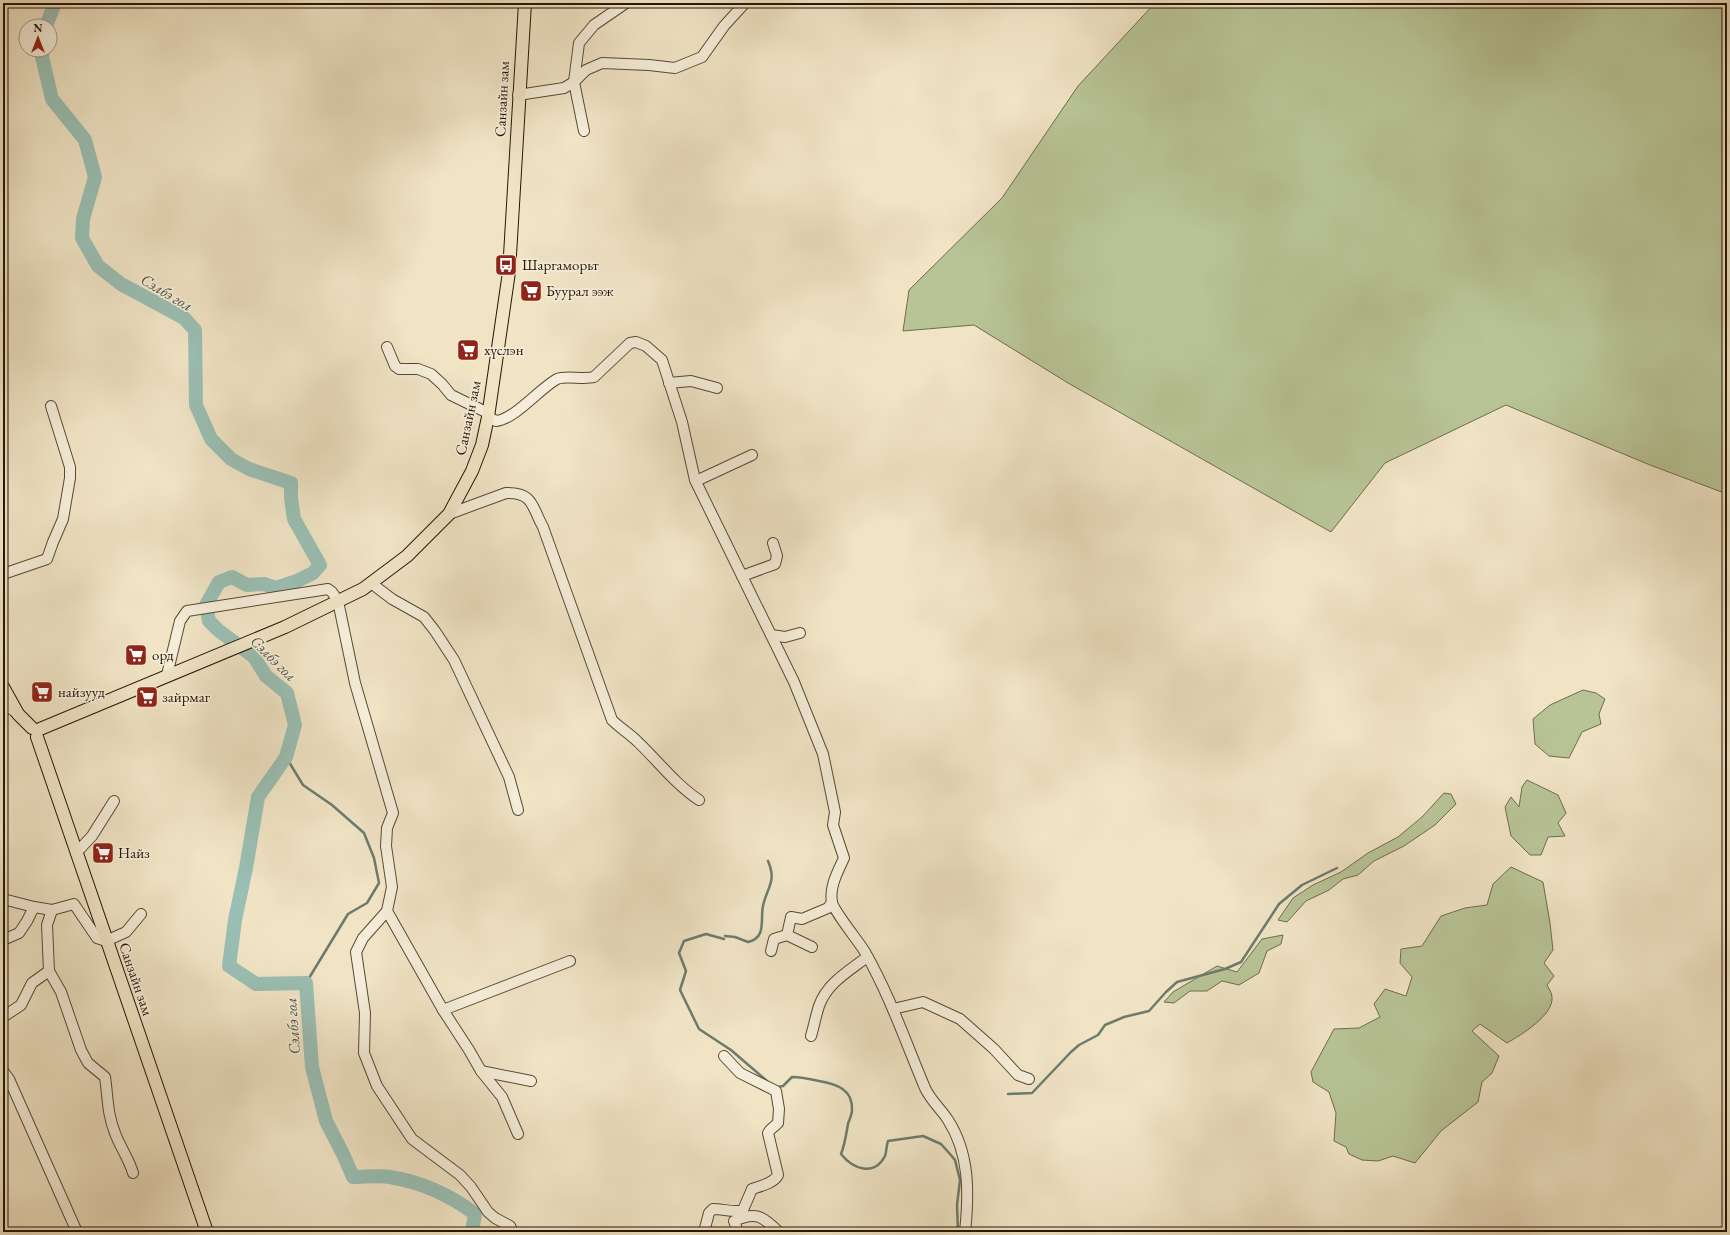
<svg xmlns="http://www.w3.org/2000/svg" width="1730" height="1235" font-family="'EB Garamond',serif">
	<rect width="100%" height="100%" fill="#f0e4c5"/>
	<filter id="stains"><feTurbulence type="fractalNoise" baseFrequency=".005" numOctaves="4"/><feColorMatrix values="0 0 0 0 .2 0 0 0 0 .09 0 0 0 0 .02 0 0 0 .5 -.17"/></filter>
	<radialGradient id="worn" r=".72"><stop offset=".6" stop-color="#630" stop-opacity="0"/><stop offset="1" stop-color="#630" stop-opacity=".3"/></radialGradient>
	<g fill="#b8c496" stroke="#6f6c4e">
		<path d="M1155,3h572v491l-77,-29 -144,-60 -121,58 -54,69 -263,-149 -94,-58 -71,6 6,-41 93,-92 76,-112z"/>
		<path d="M1583,690l13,3 9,6 -6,15 2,10 -19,8 -13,26 -20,-2 -14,-12 -2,-25 17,-14z"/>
		<path d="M1527,780l31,15 8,18 -8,10 7,13 -17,1 -7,18h-11l-19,-19 -6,-29 6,-10 8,10 3,-20z"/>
		<path d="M1444,793l7,1 5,10 -21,21 -31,21 -30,15 -16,14 -15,4 -14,11 -23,11 -19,21 -9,-2 15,-22 20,-13 28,-13 27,-19 30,-16 24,-20z"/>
		<path d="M1511,867l32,15 7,41 3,27 -9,13 10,13 -7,9c2,4 5,8 5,12 2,18 -31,38 -45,46l-27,-19 -8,7 27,25 -7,17 -10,9 -4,20 -37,29 -26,32 -22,-7 -15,5 -16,-1 -13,-6 -3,-7 -12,-6 2,-28 -7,-21 -16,-10 -2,-10 23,-43 25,-1 21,-11 -6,-13 11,-15 21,7 6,-19 -12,-14 1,-14 21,-3 19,-30 24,-8 22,-3 6,-21z"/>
		<path d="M1283,935l-2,9 -14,7 -8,22 -20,12 -17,-4 -15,10h-17l-16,12 -10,-1 9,-10 44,-26 20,6 25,-33z"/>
	</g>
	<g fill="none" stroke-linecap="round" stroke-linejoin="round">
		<g stroke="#6c7b6e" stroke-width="2.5">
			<path d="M286,757l17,28 29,20 32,28 10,25 5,25 -12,20 -19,11 -42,69"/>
			<path d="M725,936l10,1 13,5c19,-4 12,-23 15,-36 4,-19 14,-24 5,-45"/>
			<path d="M724,939l-18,-5 -22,7 -5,12 7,18 -6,19 19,39 32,21 36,31"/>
			<path d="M778,1087l5,-1 9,-9c9,0 18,2 27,4 17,3 34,8 33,29 0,5 -3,10 -4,14 -2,11 -3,20 -7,30 12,15 33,23 44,2 2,-5 1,-10 3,-15l35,-5 18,8 9,10 5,6 5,20 -3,25 1,27"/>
			<path d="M1008,1094l24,-1 39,-41 8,-7 19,-10 7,-10 19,-8 25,-6 17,-19 11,-10 48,-13 16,-7 38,-58 23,-19 35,-17"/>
		</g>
		<g stroke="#9abfb4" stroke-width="14">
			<path d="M46,26l9,-23"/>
			<path d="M43,50l-1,7 10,42 33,41 10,37 -12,42 -1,19 16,28 23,18 63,34 11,12 1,75 15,34 20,20 18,10 42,14v15l3,21 26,46 -7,8 -16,8 -21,7 -12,-4 -17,1 -15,-8 -13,5 -13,23 3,16 9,9 36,27 12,19 21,17 8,32 -9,32 -28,40 -12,71 -11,52 -6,46 27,18 50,-1 6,84 14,54 17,33 10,23c12,0 26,-2 37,0 31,5 60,18 85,37l-3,18"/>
		</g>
		<g stroke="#584935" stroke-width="12">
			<g id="minor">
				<path d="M518,95l46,-7 10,-6 12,-12 16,-7 47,2 26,3 27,-11 22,-31 21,-23"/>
				<path d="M584,131l-10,-49 5,-39 15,-18 32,-22"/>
				<path d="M387,347l8,19 4,3h19l13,5 11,10 9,11 37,18"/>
				<path d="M669,383l22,-2 26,7"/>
				<path d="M488,417l8,4c19,-2 43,-32 61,-42 9,-4 26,1 37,-2l36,-34 6,-1 10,4 16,14 20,62 13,58 99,202 29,72 12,58 -2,13 11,33c-6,13 -15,29 -12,44 1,8 27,40 33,50 25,44 41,91 60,136 6,13 16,21 23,32 22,34 21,74 17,112"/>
				<path d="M696,481l56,-26"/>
				<path d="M449,514l57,-21c28,-1 26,15 37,34l69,193c8,8 18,14 26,22 20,19 38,43 61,58"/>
				<path d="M3,574l44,-15 6,-17 10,-23 7,-41v-11l-19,-61"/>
				<path d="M742,576l33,-12 2,-8 -4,-13"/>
				<path d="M371,583l21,16 32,18 11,14 19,29 55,117 9,33"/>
				<path d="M771,635l14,2 15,-4"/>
				<path d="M167,675l13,-54 7,-10 141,-22 4,3 6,9 17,82 38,130 -6,15 -1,18 6,41 -5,24 56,99 127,-49"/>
				<path d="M3,703l15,11"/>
				<path d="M76,853l16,-17 22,-35"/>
				<path d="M3,899l31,8 18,3 22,-6 23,34 9,3 20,-9 15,-18"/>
				<path d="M52,910l-5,15 2,46 12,21 20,58 7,13 17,14c3,20 2,36 10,56 5,14 14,26 18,40"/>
				<path d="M387,911l-24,27 -7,14 9,61 -1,40 13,33 35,53 48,36 11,12 17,25 7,6 15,8 3,6"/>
				<path d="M3,940l16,-7 8,-12 7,-14"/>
				<path d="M812,947l-25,-12 4,-18 11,2 26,-11 4,-6"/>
				<path d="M771,951l3,-12 13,-4"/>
				<path d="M893,1009l30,-7 37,17 34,30 24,26 11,4"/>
				<path d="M443,1010l26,40 12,21 50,10"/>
				<path d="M3,1017l18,-12 11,-22 17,-12"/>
				<path d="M811,1036c3,-10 5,-21 8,-30 8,-23 30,-35 48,-49"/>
				<path d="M3,1071l6,8 68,153"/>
				<path d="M481,1071l21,26 16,37"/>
				<path d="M704,1232l5,-19 4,-4c10,0 23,4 30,1l9,-21c9,-3 22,-6 26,-14l-10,-42 2,-3 8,-7 1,-14 -3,-18 -36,-18 -16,-17"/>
				<path d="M738,1232l-4,-11c22,-10 28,-5 45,11"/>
			</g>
		</g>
		<g stroke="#261505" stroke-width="14">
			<g id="major">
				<path d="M3,687l15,27 14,14"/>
				<path d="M40,729l245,-102 78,-38 44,-33 42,-42 23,-43 10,-26 6,-28 21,-145 16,-269"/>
				<path d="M37,737l170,495"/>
			</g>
		</g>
		<use href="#minor" stroke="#f5edd9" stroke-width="10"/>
		<use href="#major" stroke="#f0e4c5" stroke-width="12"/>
	</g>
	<defs>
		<g id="bus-square" transform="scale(1.15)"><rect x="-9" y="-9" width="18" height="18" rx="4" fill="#8f2418" stroke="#f5edd9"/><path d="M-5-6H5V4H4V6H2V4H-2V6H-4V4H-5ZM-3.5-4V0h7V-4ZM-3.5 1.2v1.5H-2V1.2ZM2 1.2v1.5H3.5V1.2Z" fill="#fff"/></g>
		<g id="supermarket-square" transform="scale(1.15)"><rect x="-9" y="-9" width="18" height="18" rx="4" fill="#8f2418" stroke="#f5edd9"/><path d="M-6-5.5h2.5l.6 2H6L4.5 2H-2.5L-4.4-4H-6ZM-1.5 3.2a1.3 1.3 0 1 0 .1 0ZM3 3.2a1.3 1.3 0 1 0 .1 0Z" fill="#fff"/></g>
	</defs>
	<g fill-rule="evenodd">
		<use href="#bus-square" x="506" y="265"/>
		<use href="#supermarket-square" x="531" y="291"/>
		<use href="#supermarket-square" x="468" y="350"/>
		<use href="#supermarket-square" x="136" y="655"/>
		<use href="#supermarket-square" x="42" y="692"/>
		<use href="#supermarket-square" x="147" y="697"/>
		<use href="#supermarket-square" x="103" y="853"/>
	</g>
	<g text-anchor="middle" stroke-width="3.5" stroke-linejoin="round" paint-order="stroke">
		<g font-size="15" fill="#261505" stroke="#f5edd9">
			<text transform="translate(502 99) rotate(-87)" y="5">Санзайн зам</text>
			<text transform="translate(468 418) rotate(-78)" y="5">Санзайн зам</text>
			<text transform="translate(136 979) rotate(71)" y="5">Санзайн зам</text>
		</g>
		<g font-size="15" fill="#261505" stroke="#f5edd9" text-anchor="start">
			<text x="522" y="270">Шаргаморьт</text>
			<text x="546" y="296">Буурал ээж</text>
			<text x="484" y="355">хүслэн</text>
			<text x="152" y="660">орд</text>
			<text x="58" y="697">найзууд</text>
			<text x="162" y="702">зайрмаг</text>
			<text x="118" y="858">Найз</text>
		</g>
		<g font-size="16" font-style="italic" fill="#4f5042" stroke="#f5edd9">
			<text transform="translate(167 292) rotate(31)" y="6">Сэлбэ гол</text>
			<text transform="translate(274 658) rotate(45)" y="6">Сэлбэ гол</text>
			<text transform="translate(292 1026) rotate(-94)" y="6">Сэлбэ гол</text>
		</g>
	</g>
	<rect width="1730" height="1235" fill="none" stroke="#f0e4c5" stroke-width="16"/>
	<rect x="4" y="4" width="1722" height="1227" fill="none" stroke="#261505" stroke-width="2"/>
	<rect x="8" y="8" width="1714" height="1219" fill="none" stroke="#261505"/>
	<g transform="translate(38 38)"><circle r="19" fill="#f5edd9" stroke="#a29784"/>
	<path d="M0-3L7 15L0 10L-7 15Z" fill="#8f2418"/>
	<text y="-6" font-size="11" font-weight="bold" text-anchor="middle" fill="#261505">N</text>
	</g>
	<rect width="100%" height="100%" filter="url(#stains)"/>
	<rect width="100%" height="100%" fill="url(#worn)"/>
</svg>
